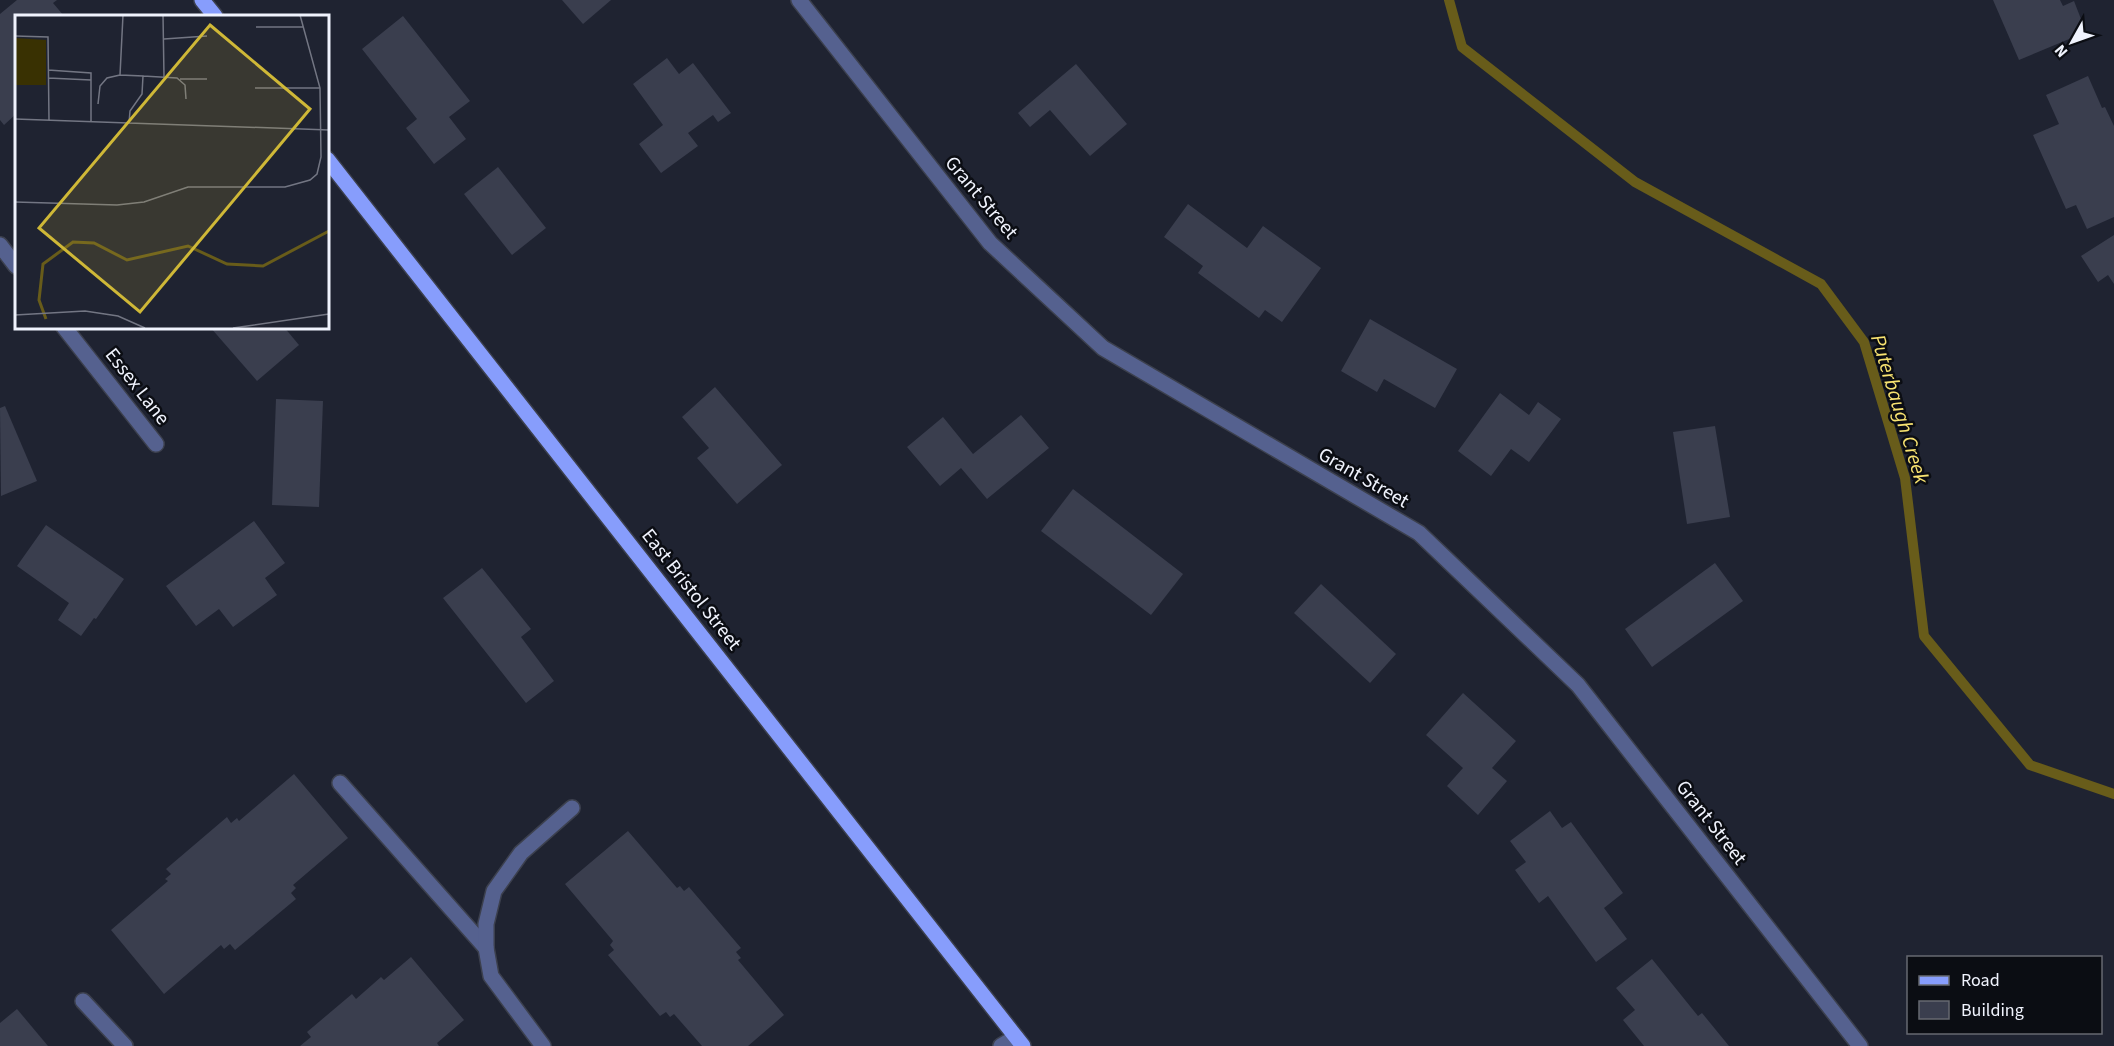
<svg xmlns="http://www.w3.org/2000/svg" width="2114" height="1046" font-family="'Source Sans 3',sans-serif">
	<rect width="100%" height="100%" fill="#1f2331"/>
	<g fill="none" stroke-linecap="round" stroke-linejoin="round">
		<path stroke="#685c1a" stroke-width="10" d="M1449,0l13,47 173,135 186,102 43,58 41,136 19,158 106,129 84,29"/>
	</g>
	<g fill="#3a3e4e">
		<path d="M17,0h40l-4,3 11,13h-48v98l-12,11 -4,-5v-106z"/>
		<path d="M562,0h49l-28,24z"/>
		<path d="M1993,0h67l3,6 11,-5 12,31 -67,28z"/>
		<path d="M403,16l67,85 -21,16 17,22 -32,25 -28,-36 11,-9 -55,-70z"/>
		<path d="M667,58l12,16 14,-11 38,50 -13,9 -5,-7 -25,18 10,13 -37,27 -22,-29 24,-19 -30,-41z"/>
		<path d="M1076,64l51,60 -37,32 -40,-46 -20,17 -12,-14z"/>
		<path d="M2088,76l14,32 3,-1 9,19v91l-27,12 -11,-24 -10,4 -33,-74 26,-11 -13,-29z"/>
		<path d="M498,167l48,61 -34,27 -48,-61z"/>
		<path d="M1188,204l59,44 16,-22 58,42 -39,54 -17,-12 -6,8 -61,-45 5,-7 -39,-29z"/>
		<path d="M2114,235v49l-6,-9 -10,7 -17,-26z"/>
		<path d="M1370,319l87,50 -22,39 -51,-29 -7,13 -36,-21z"/>
		<path d="M210,327h74l15,18 -42,36z"/>
		<path d="M715,387l67,78 -45,39 -40,-46 12,-10 -27,-31z"/>
		<path d="M1500,393l29,22 9,-13 23,17 -32,43 -18,-13 -20,27 -33,-25z"/>
		<path d="M276,399l47,2 -4,106 -47,-2z"/>
		<path d="M5,406l32,75 -36,15 -1,-88z"/>
		<path d="M1021,415l28,33 -62,51 -26,-31 -21,18 -33,-39 36,-30 30,37z"/>
		<path d="M1715,426l15,91 -43,7 -14,-92z"/>
		<path d="M1073,489l110,85 -32,41 -110,-84z"/>
		<path d="M254,521l31,42 -20,15 12,17 -44,32 -14,-18 -23,17 -30,-40z"/>
		<path d="M46,525l78,54 -28,40 -2,-1 -13,18 -23,-16 11,-17 -52,-37z"/>
		<path d="M1715,563l28,38 -91,66 -27,-38z"/>
		<path d="M482,568l49,61 -10,8 33,44 -28,22 -83,-105z"/>
		<path d="M1321,584l75,70 -26,29 -76,-70z"/>
		<path d="M1463,693l53,48 -24,27 15,13 -29,34 -31,-29 16,-18 -37,-33z"/>
		<path d="M294,774l54,64 -55,47 3,3 -5,5 5,6 -61,51 -5,-6 -6,5 -3,-4 -57,49 -53,-64 57,-49 -3,-2 6,-5 -5,-5 61,-52 4,6 6,-5 2,3z"/>
		<path d="M1550,811l12,17 9,-6 52,71 -19,15 23,31 -31,23 -48,-66 -9,7 -24,-33 11,-8 -16,-21z"/>
		<path d="M628,831l49,57 3,-2 4,5 5,-4 52,61 -5,4 5,6 -3,2 46,55 -36,31h-46l-28,-32 -4,3 -4,-5 -6,4 -52,-61 6,-5 -4,-5 3,-4 -48,-57z"/>
		<path d="M411,957l53,63 -27,23 2,3h-139l11,-9 -4,-5 45,-38 4,5 25,-22 3,3z"/>
		<path d="M1652,959l46,57 4,-3 27,33h-85l-21,-26 12,-10 -19,-22z"/>
		<path d="M17,1009l31,37h-48v-23z"/>
	</g>
	<g fill="none" stroke-linecap="round" stroke-linejoin="round">
		<g stroke="#3c404e" stroke-width="18">
			<g id="minor">
				<path d="M799,0l191,243 113,105 316,185 159,152 282,361"/>
				<path d="M0,245l16,21"/>
				<path d="M64,327l92,117"/>
				<path d="M340,783l146,165"/>
				<path d="M83,1001l42,45"/>
				<path d="M543,1046l-52,-70 -5,-28v-24l8,-33 27,-38 51,-45"/>
				<path d="M1001,1046l15,-9"/>
			</g>
		</g>
		<g stroke="#3c404e" stroke-width="18">
			<g id="major">
				<path d="M202,0l13,16"/>
				<path d="M327,159l696,887"/>
			</g>
		</g>
		<use href="#minor" stroke="#55618f" stroke-width="15"/>
		<use href="#major" stroke="#879dfc" stroke-width="15"/>
	</g>
	<g text-anchor="middle" stroke-width="5" stroke-linejoin="round" paint-order="stroke">
		<g font-size="20" fill="#f0f3fd" stroke="#0b0d13">
			<text transform="translate(982 197) rotate(50)" y="7">Grant Street</text>
			<text transform="translate(138 386) rotate(52)" y="7">Essex Lane</text>
			<text transform="translate(1364 477) rotate(30)" y="7">Grant Street</text>
			<text transform="translate(692 589) rotate(52)" y="7">East Bristol Street</text>
			<text transform="translate(1712 822) rotate(52)" y="7">Grant Street</text>
		</g>
		<g font-size="21" font-style="italic" fill="#f8e371" stroke="#0b0d13">
			<text transform="translate(1900 409) rotate(73)" y="7">Puterbaugh Creek</text>
		</g>
	</g>
	<g transform="translate(15 15)">
		<rect width="314" height="314" fill="#1f2331"/>
		<path d="M0,23l31,2v45h-31z" fill="#393102"/>
		<path fill="none" stroke="#685c1a" stroke-width="3" d="M31,304l-7,-19 4,-36 30,-22 21,1 33,17 61,-14 39,18 36,2 66,-35"/>
		<path fill="none" stroke="#737683" stroke-width="1.5" d="M108,0l-3,60 23,1 -1,18 -12,17 -1,12M148,0l1,62M241,12h47M0,21l33,1 1,83M149,24l43,-3M33,55l43,3v49M128,61l34,2 8,7 1,14M33,63l43,2M165,64h27M240,73h65M83,89l2,-18 7,-8 13,-3M0,104l314,11M0,187l102,3 27,-3 44,-15h97l25,-7 7,-6 4,-17 -1,-69 -20,-73M0,300l70,-4 33,5 27,12M218,313l96,-14"/>
		<path fill="#cfb837" fill-opacity="0.15" stroke="#cfb837" stroke-width="3" d="M195,10l100,84 -170,203 -101,-84z"/>
		<rect width="314" height="314" fill="none" stroke="#f0f3fd" stroke-width="3"/>
	</g>
	<rect x="1907" y="956" width="195" height="78" fill="#0b0d13" stroke="#676971" stroke-width="1.5"/>
	<rect x="1919" y="976" width="30" height="9" fill="#879dfc" stroke="#676971" stroke-width="1.5"/>
	<text x="1961" y="986" font-size="18" fill="#f0f3fd">Road</text>
	<rect x="1919" y="1001" width="30" height="18" fill="#3a3e4e" stroke="#676971" stroke-width="1.5"/>
	<text x="1961" y="1016" font-size="18" fill="#f0f3fd">Building</text>
	<g transform="translate(2072 42) rotate(230)" stroke="#0b0d13" stroke-width="4.5" paint-order="stroke">
	<path d="M0-4.5L10 22L0 15L-10 22Z" fill="#f0f3fd"/>
	<text y="-9" font-size="16" font-weight="bold" text-anchor="middle" fill="#f0f3fd">N</text>
	</g>
</svg>
